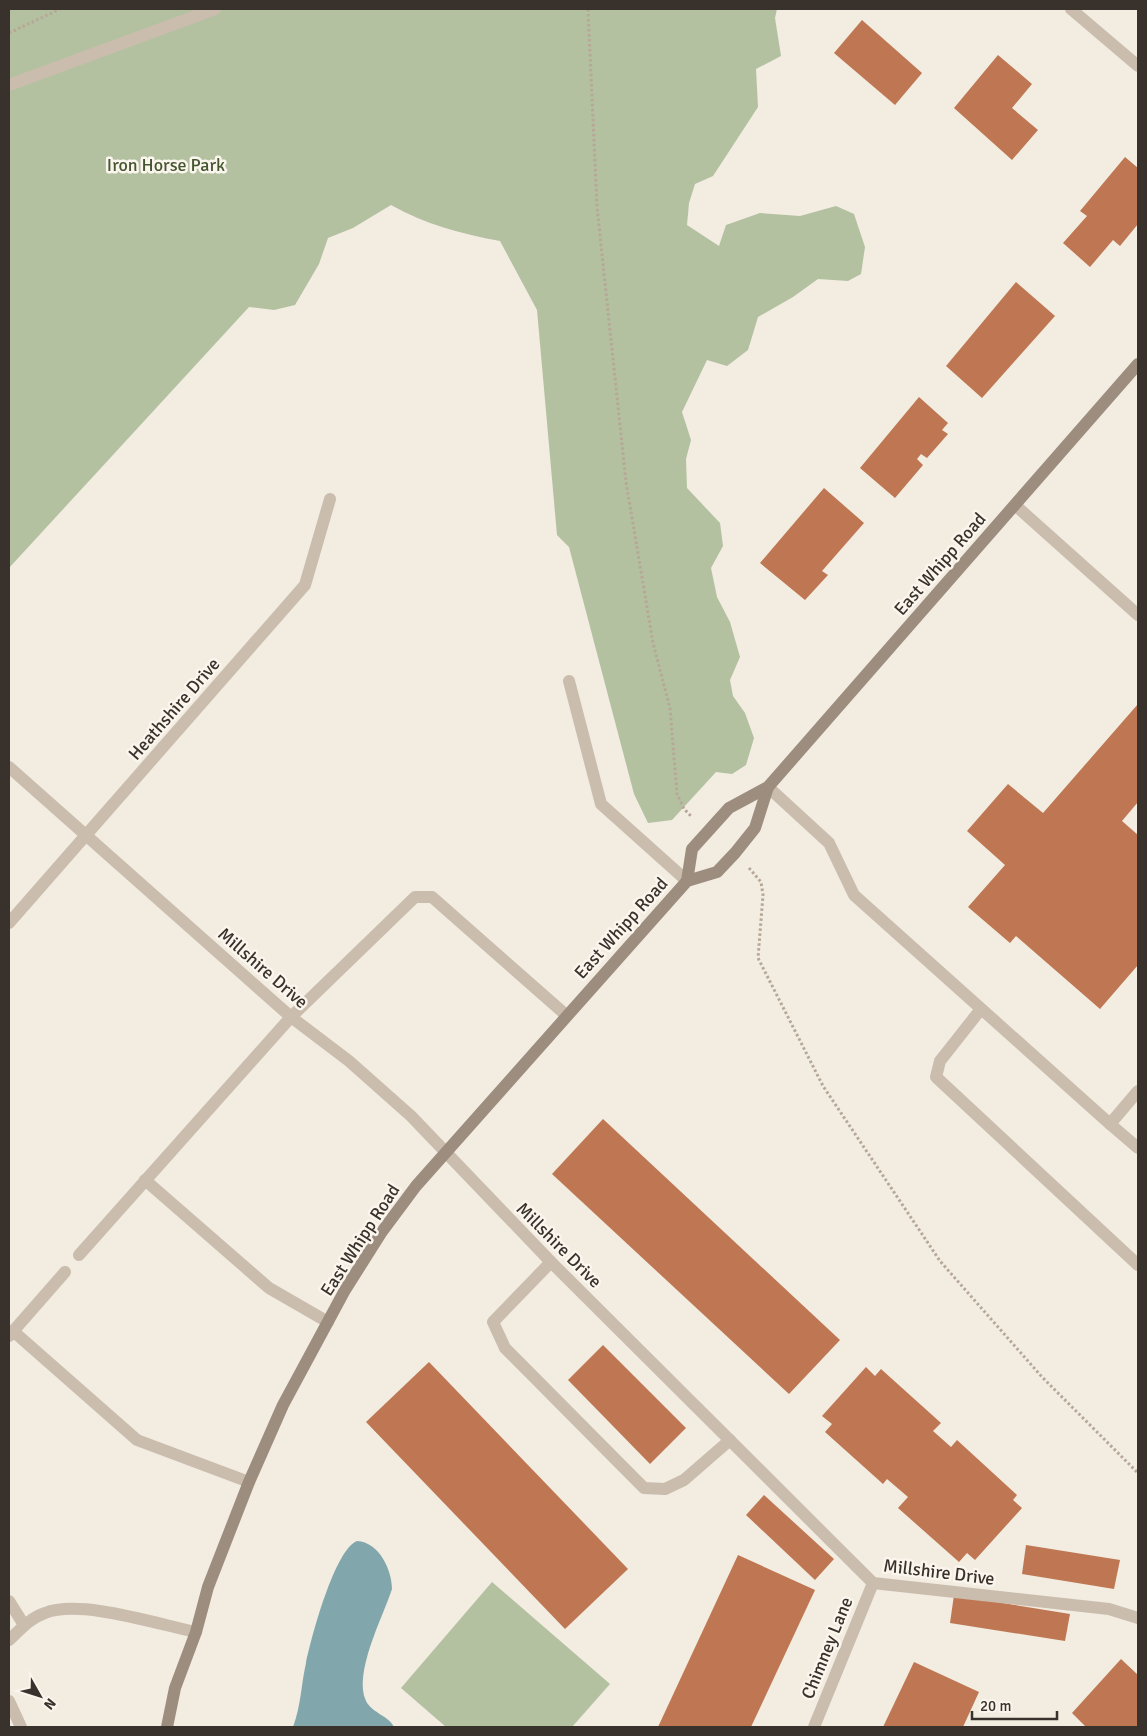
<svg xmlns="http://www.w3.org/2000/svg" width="1147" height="1736" font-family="Signika,sans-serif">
	<rect width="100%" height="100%" fill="#f2ece1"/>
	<g fill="#b3c1a1">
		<path d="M9,9h768l-2,9 6,38 -25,13 2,38 -45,69 -18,8 -6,19 -2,22 32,21 7,-21 34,-12 40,3 36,-10 18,8 11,33 -4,27 -13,7 -30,-2 -25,18 -35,20 -10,33 -21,16 -20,-6 -25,52 9,28 -5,19 1,29 33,35 3,23 -12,22 6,29 13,25 10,35 -10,23 3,16 12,17 9,25 -8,27 -14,9 -16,-2 -44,48 -24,3 -14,-29 -65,-247 -12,-12 -20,-225 -37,-69c-39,-7 -75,-17 -109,-36l-38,23 -25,10 -9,26 -24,41 -21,5 -25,-3 -240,261z"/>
		<path d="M492,1582l118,102 -38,43h-126l-45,-39z"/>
	</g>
	<path fill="#81a7ad" d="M357,1541c22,1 35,29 35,48 -9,28 -39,84 -26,112 6,12 23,15 28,26h-101c8,-21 8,-42 13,-64 5,-25 29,-114 51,-122z"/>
	<g fill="#be7752">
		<path d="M862,20l60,53 -27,32 -61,-52z"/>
		<path d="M998,55l34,29 -20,24 26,22 -26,30 -58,-52z"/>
		<path d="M1125,157l13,11v56l-18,22 -7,-6 -23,27 -27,-24 24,-27 -7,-5z"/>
		<path d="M1016,282l39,34 -73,82 -36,-32z"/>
		<path d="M919,397l29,26 -6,7 6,4 -21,24 -6,-4 -4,5 6,6 -28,33 -35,-30z"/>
		<path d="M824,488l40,35 -42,48 6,4 -23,25 -45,-37z"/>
		<path d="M1138,704v98l-16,19 16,14v130l-38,44 -84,-73 -6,7 -42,-36 37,-42 -38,-34 41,-47 35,29z"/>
		<path d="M603,1119l237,221 -51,54 -237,-220z"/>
		<path d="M603,1345l83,83 -36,36 -82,-84z"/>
		<path d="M429,1362l199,207 -63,60 -199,-207z"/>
		<path d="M866,1367l9,9 6,-7 60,54 -8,8 18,16 6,-7 60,55 -4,5 9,8 -47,52 -8,-7 -8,9 -61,-54 10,-11 -21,-18 -4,5 -58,-52 7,-8 -10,-8z"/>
		<path d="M764,1495l70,64 -19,21 -69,-65z"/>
		<path d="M1026,1545l94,15 -6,29 -92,-15z"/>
		<path d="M738,1555l77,35 -64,137h-93z"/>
		<path d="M954,1595l116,19 -5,27 -115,-18z"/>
		<path d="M1121,1659l17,16v52h-52l-14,-14z"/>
		<path d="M914,1662l65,30 -16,35h-80z"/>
	</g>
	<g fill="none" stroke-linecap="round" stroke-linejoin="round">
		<g stroke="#b6a797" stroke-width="3" stroke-dasharray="2.5 2.5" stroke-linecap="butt">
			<path d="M588,9l9,198 29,275 27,161 17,65 7,86 7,15 8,8"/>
			<path d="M9,33l51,-24"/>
			<path d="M749,868l12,14 2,13 -5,63 65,128 117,175 102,116 96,96"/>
		</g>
		<g stroke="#cabdad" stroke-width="12">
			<path d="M9,85l206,-76"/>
			<path d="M1015,505l123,110"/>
			<path d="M569,681l32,123 86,77"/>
			<path d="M768,787l61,56 25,52 256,229 28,-33"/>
			<path d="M981,1009l-41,52 -4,16 202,188"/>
			<path d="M1110,1124l28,24"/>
			<path d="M145,1180l124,108 59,34"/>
			<path d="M79,1255l212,-238 124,-120h17l134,118"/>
			<path d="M551,1262l-58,60 12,26 139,140 21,1 19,-9 46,-40"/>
			<path d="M13,1331l124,109 112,42"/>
			<path d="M9,1336l56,-64"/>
			<path d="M9,1601l15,24"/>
			<path d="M9,1701l12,26"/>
		</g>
		<g stroke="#cabdad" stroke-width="12">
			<path d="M1071,9l67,57"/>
			<path d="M9,767l282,250 58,44 62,55 140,146 322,321 236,26 29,9"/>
			<path d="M9,923l296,-338 25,-86"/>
			<path d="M814,1727l59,-144"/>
		</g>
		<path stroke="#cabdad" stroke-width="12" d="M9,1640c11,-10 21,-22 36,-27 35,-14 112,11 151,19"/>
		<g stroke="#9d8d7e" stroke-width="12">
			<path d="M687,881l5,-32 37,-41 39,-21 370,-423"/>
			<path d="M167,1727l8,-39 21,-56 12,-45 41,-105 34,-77 62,-115 36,-57 35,-47 271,-305 30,-9 18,-19 20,-25 13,-41"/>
		</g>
	</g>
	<g text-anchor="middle" stroke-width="5" stroke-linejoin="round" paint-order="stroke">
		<g font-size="18" fill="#445530" stroke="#faf5ed">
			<text x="166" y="171">Iron Horse Park</text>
		</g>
		<g font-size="18" fill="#39312b" stroke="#faf5ed">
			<text transform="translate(940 564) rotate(-49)" y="6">East Whipp Road</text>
			<text transform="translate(174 709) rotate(-49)" y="6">Heathshire Drive</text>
			<text transform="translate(621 928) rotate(-48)" y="6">East Whipp Road</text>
			<text transform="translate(263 968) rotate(41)" y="6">Millshire Drive</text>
			<text transform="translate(360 1240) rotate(-57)" y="6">East Whipp Road</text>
			<text transform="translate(559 1245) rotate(45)" y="6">Millshire Drive</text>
			<text transform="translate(939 1572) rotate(7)" y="6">Millshire Drive</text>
			<text transform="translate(827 1648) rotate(-68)" y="6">Chimney Lane</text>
		</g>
	</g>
	<rect width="1147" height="1736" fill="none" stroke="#39312b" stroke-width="20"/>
	<g transform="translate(40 1696) rotate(129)" stroke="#faf5ed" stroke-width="4" paint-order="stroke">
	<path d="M0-4L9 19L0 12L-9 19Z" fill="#39312b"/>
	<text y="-8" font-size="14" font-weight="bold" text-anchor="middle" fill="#39312b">N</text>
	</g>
	<path d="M972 1711v8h85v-8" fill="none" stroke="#39312b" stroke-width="2.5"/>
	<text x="980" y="1711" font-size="15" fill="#39312b" stroke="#faf5ed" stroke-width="4" paint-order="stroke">20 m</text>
</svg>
